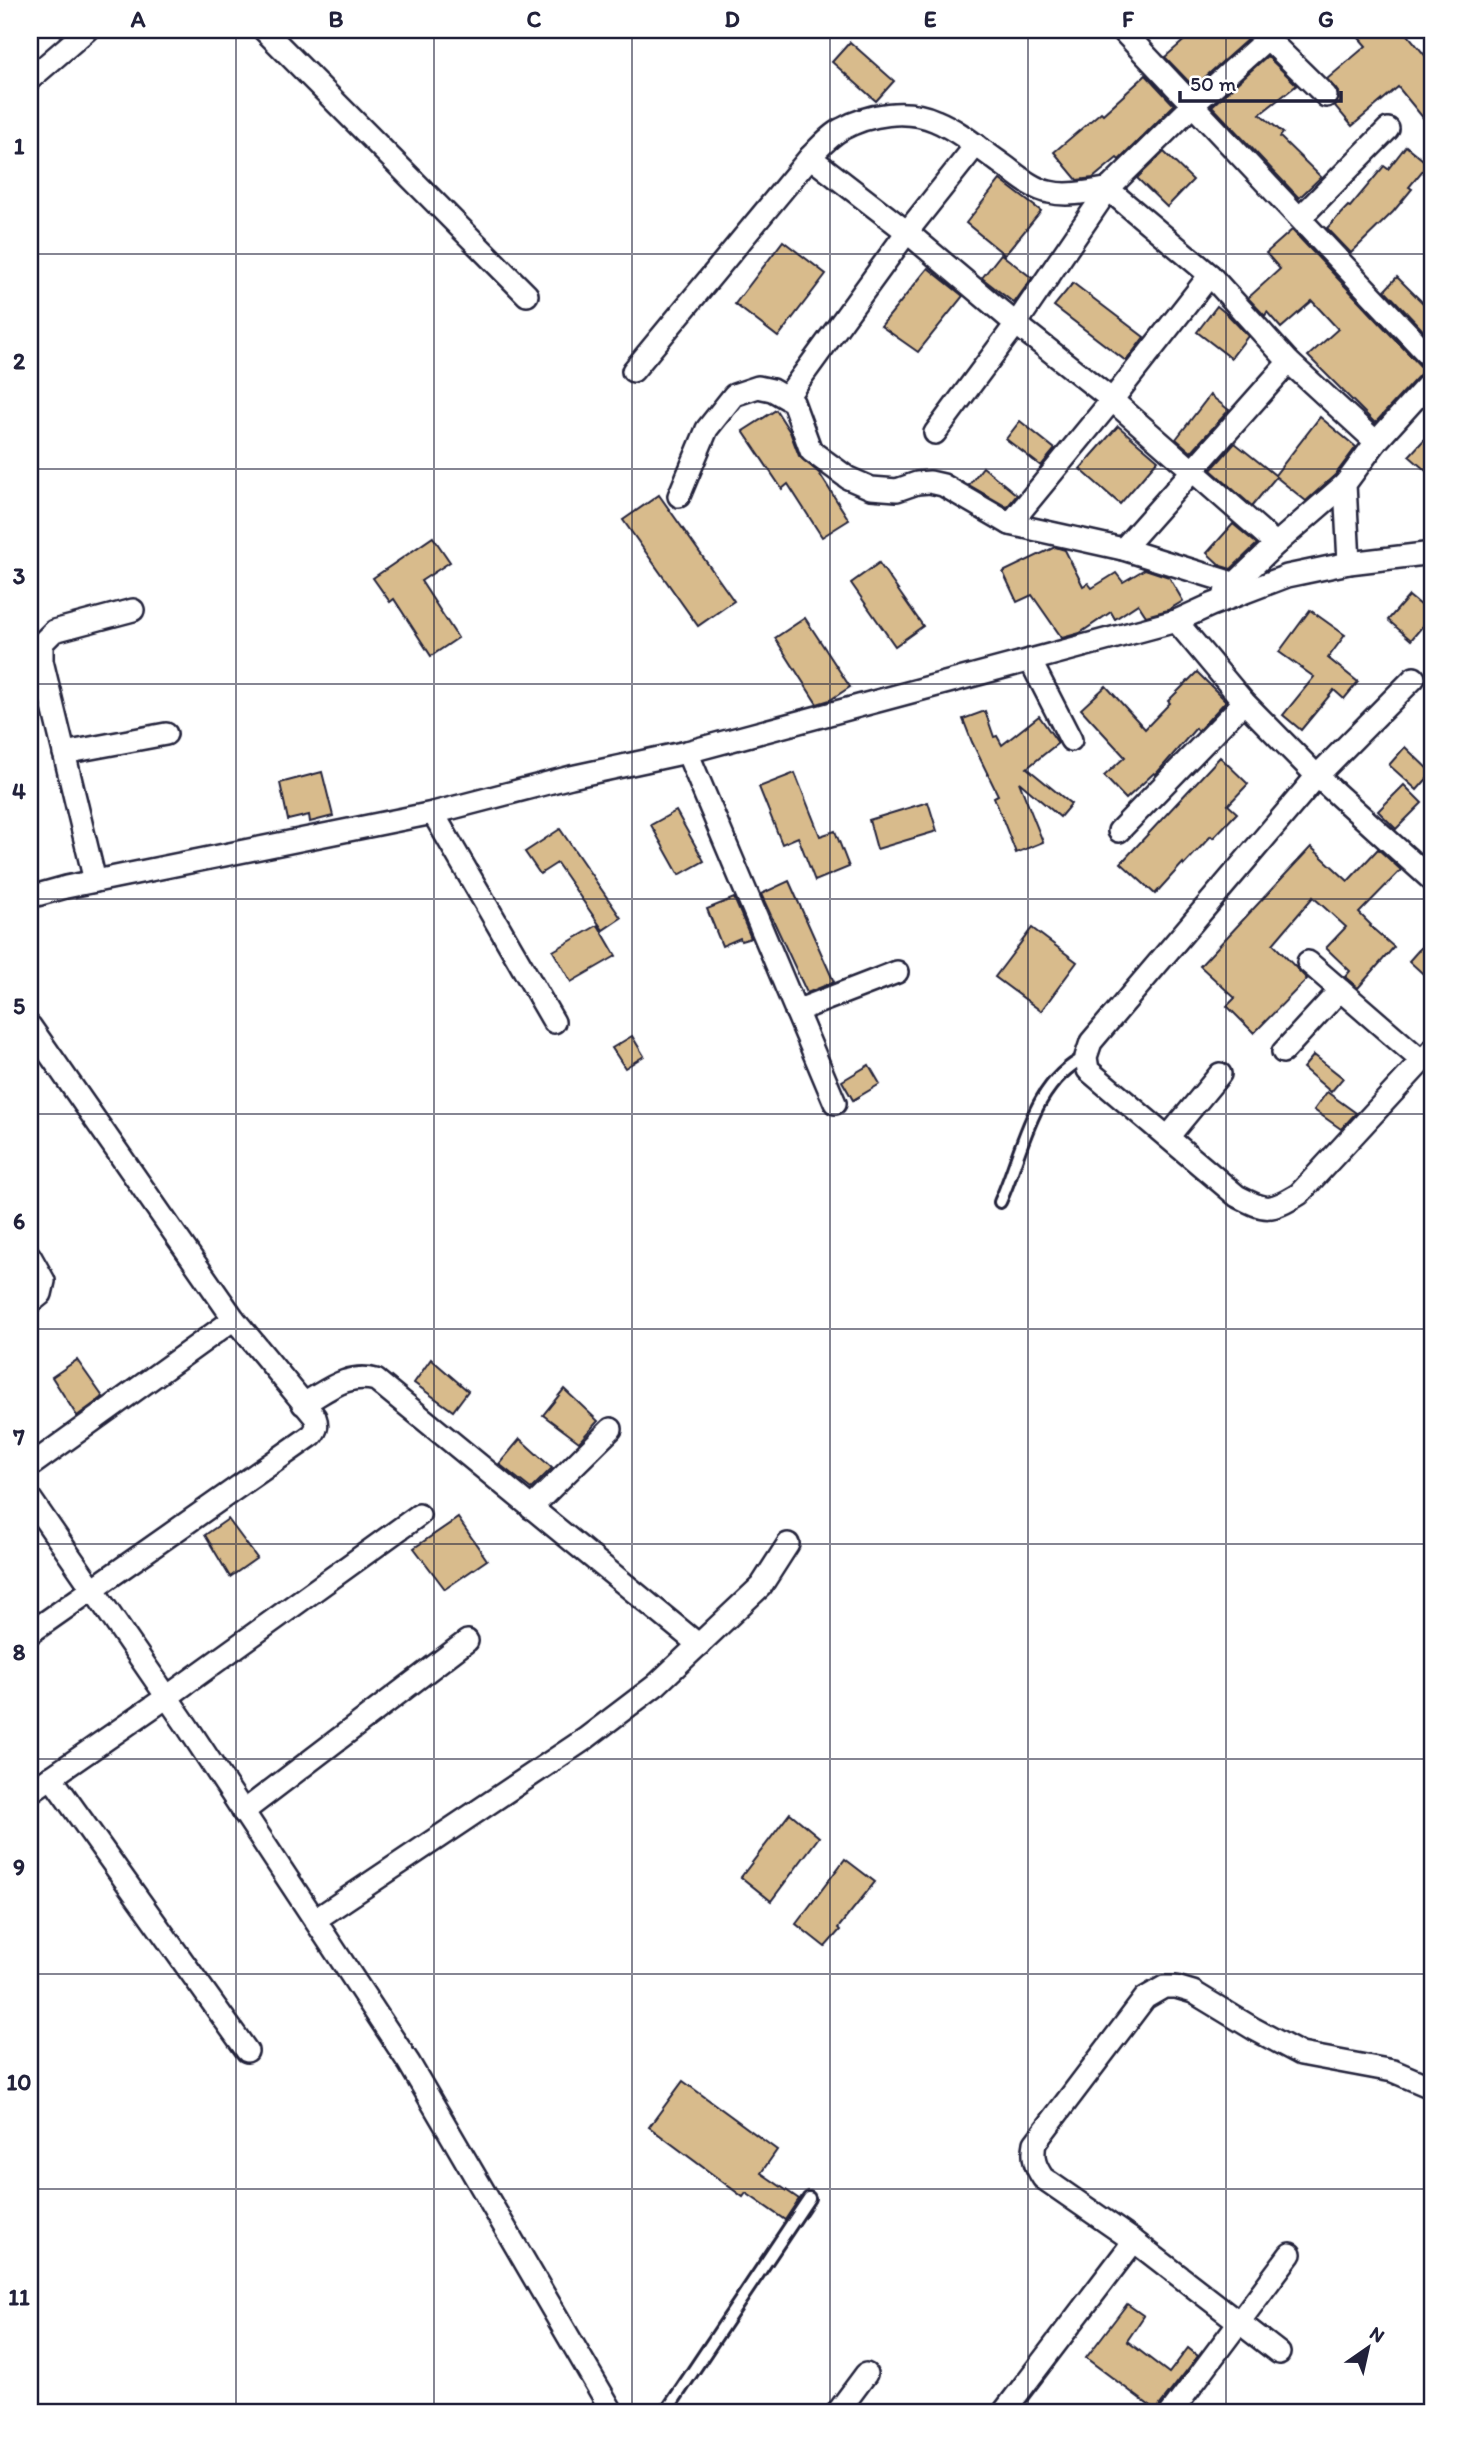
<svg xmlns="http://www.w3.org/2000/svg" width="1463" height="2443" font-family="Itim,sans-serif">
	<rect width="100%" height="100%" fill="#fff"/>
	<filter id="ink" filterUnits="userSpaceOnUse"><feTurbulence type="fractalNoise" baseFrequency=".0143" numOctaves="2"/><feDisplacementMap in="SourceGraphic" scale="14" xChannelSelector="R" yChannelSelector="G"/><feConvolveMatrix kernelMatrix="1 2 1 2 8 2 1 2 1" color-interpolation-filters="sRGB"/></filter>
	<g filter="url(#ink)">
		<g fill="#d8bb8c" stroke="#22223b" stroke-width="2">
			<path d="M1196,30h50l3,8 -55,49 -29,-30z"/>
			<path d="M1352,30h52l29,35v65l-35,-43 -46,39 -17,-20 4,-7 -1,-7 -11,-13 39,-33z"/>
			<path d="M850,42l44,39 -18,20 -44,-39z"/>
			<path d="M1267,56l30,29 -37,29 23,19 -3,4 41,40 -22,21 -87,-92z"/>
			<path d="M1146,75l28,30 -55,55 -2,-2 -24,20 -16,2 -23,-28 47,-40 2,2z"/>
			<path d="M1406,146l22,18 -19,23 3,2 -19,23 -42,41 -24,-25 21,-22 2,1 34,-41 4,3z"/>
			<path d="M1164,152l29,28 -26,27 -30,-29z"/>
			<path d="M1000,180l41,31 -36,44 -39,-32z"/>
			<path d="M1292,230l132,140 -49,53 -67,-67 30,-27 -26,-28 -31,27 -14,-16 -2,4 -17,-18 32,-29 -14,-16z"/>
			<path d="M783,241l43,33 -48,63 -43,-33z"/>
			<path d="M1001,254l31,24 -18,25 -32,-25z"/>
			<path d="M928,268l35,28 -45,56 -37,-26z"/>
			<path d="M1397,277l36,36v28l-48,-51z"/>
			<path d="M1073,283l71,54 -18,24 -72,-55z"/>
			<path d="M1217,306l11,9 20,21 -17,22 -34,-26z"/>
			<path d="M1210,395l19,15 -38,42 -15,-13z"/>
			<path d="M776,410l14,22 9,24 20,17 30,47 -27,17 -34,-53 -6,5 -39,-58z"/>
			<path d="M1320,417l36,30 -21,28 -29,26 -30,-24 -24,29 -41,-36 24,-27 40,32z"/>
			<path d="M1020,421l35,28 -14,17 -35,-27z"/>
			<path d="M1118,426l40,34 -38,44 -40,-35z"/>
			<path d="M1433,430v47l-24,-21z"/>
			<path d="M983,467l34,28 -10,12 -38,-22z"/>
			<path d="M659,495l75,106 -36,25 -75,-106z"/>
			<path d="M1233,524l24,20 -26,25 -10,-3 -14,-13z"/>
			<path d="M433,537l17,25 -29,19 37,57 -27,18 -37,-57 -4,3 -17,-24z"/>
			<path d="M1055,547l10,3 18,36 5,-3 4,5 24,-15 7,9 22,-13 24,8 14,24 -15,9 -22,6 -8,-12 -23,15 -4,-7 -31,21 -18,5 -30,-43 -15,7 -14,-30z"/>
			<path d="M879,563l44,63 -28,20 -44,-63z"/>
			<path d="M1409,596l23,19 -21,25 -23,-20z"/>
			<path d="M1310,610l35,25 -17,23 30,24 -14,17 -10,-9 -33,40 -18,-15 31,-38 -35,-25z"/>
			<path d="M805,618l45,69 -20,13 -13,4 -42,-66z"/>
			<path d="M1197,672l29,29 -28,30 -2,-3 -40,46 -2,-1 -28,26 -22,-23 21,-19 -44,-48 25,-23 39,43 25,-26 -2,-2z"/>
			<path d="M985,711l9,26 3,-1 5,9 37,-29 19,27 -31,25 44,36 -11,13 -41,-35 24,60 -27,11 -22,-56 4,-2 -26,-53 -9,-23z"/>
			<path d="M1405,747l27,26 -15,17 -28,-25z"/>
			<path d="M1220,757l28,27 -20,21 9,8 -24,25 -2,-2 -27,29 -1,-2 -28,31 -34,-31z"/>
			<path d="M322,772l11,44 -23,6 -1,-7 -21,5 -8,-37z"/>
			<path d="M795,773l25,63 15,-5 14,36 -34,14 -17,-44 -16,7 -23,-57z"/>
			<path d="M1404,785l18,18 -26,26 -18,-18z"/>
			<path d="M928,802l9,29 -60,18 -8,-29z"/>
			<path d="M676,811l28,50 -25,14 -28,-50z"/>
			<path d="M560,829l61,89 -18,12 -46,-67 -17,11 -15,-22z"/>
			<path d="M1311,847l37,34 30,-32 23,21 -42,43 12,12 -1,1 24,21 -36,41 -13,-11 5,-6 -24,-23 20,-21 -33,-30 -40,47 34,35 -53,54 -27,-27 8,-8 -35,-32z"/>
			<path d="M789,881l45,101 -27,11 -46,-99z"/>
			<path d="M734,898l17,40 -10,3 -1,-3 -18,8 -15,-37z"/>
			<path d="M598,925l18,31 -45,26 -18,-31z"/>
			<path d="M1032,928l45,34 -36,49 -46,-34z"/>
			<path d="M1433,934v49l-24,-22z"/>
			<path d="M632,1036l12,20 -19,12 -13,-20z"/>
			<path d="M1314,1055l29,23 -12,14 -28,-24z"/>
			<path d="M869,1065l11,19 -27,16 -11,-19z"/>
			<path d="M1327,1092l29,21 -15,16 -27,-19z"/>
			<path d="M431,1359l37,32 -15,20 -39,-28z"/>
			<path d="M77,1360l26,37 -26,19 -25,-39z"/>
			<path d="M564,1389l34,32 -19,21 -36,-27z"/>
			<path d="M520,1439l32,29 -21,21 -32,-25z"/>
			<path d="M458,1518l29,42 -42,29 -31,-41z"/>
			<path d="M228,1519l29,39 -27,19 -25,-42z"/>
			<path d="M790,1813l29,24 -48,64 -30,-24z"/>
			<path d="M845,1859l30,23 -37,46 2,2 -15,17 -29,-23z"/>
			<path d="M683,2081l94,69 -16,23 38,26 -14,21 -39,-27 -3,4 -94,-70z"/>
			<path d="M1127,2304l17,12 -17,25 42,32 19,-25 10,8 -38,49 -2,7 -72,-54z"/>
		</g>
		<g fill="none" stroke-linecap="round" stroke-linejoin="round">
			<g stroke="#22223b" stroke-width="16">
				<g id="service">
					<path d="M1000,1202c23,-50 31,-119 86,-145"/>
					<path d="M665,2413l144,-215"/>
				</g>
			</g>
			<g stroke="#22223b" stroke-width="26">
				<g id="minor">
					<path d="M264,30l263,265"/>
					<path d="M1122,30l311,330"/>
					<path d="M1259,30l67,66"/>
					<path d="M30,79l57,-49"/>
					<path d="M810,157l97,75 109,92 96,76 164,144"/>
					<path d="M1300,218l88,-89"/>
					<path d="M633,371l177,-214c10,-10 20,-22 32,-28 27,-15 65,-21 94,-8 22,9 43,27 63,41 15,10 32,27 50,30 20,5 40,-1 59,-3l102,86 79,87 87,80"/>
					<path d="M787,397l120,-165 69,-87"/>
					<path d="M935,433l81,-109 92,-135 85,-84 75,-67"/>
					<path d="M679,496l28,-67 27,-34 24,-8 14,3 21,12 18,49 37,27 23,10 26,2 20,-7 13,-1 13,3 67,39 113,25 113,35"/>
					<path d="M1010,524l102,-124 98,-125"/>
					<path d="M1123,549l166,-187"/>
					<path d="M1349,563l-4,-79 31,-42 57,-63"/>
					<path d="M1225,593l51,-49 69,-60"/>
					<path d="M1176,621l68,81 73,74 116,105"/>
					<path d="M1030,660l41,80"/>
					<path d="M1414,678l-97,98 -226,266 -5,15 2,13 149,126c29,15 33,16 62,-2l134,-145"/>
					<path d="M687,752l148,351"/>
					<path d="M64,753l102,-19"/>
					<path d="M433,813l121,209"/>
					<path d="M1119,831l125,-129"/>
					<path d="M95,881l-53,-220v-18l12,-12 79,-21"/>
					<path d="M30,897l36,-10 367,-74 138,-36 116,-25 489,-131 35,-16 76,-29 62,-13 84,-10"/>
					<path d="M1308,962l114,99"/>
					<path d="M796,1011l101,-39"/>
					<path d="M30,1026l204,293 81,98c3,8 2,12 -3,18l-282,198"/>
					<path d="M1283,1052l57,-62"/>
					<path d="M1168,1137l52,-63"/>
					<path d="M30,1256l14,25 -3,13 -11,9"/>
					<path d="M303,1404c24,-13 44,-32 73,-24l323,265"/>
					<path d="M30,1466l204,-147"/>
					<path d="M30,1498l157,228 222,337 204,350"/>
					<path d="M531,1508l80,-79"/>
					<path d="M51,1777l196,274"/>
					<path d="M30,1792l137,-95 252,-182"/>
					<path d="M243,1812l224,-171"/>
					<path d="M315,1920l270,-181 71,-54 105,-99 27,-42"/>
					<path d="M1279,2353l-145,-112 -91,-63c-8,-12 -11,-20 -8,-35l110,-145 19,-11h12l17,5 61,37 47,25 92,17 40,17"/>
					<path d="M837,2413l29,-39"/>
					<path d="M1003,2413l131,-172"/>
					<path d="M1171,2413l119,-159"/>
				</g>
			</g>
			<use href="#service" stroke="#fff" stroke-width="10"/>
			<use href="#minor" stroke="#fff" stroke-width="21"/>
		</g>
	</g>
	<path fill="none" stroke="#22223b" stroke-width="2" stroke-opacity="0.55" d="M236,30v2383M434,30v2383M632,30v2383M830,30v2383M1028,30v2383M1226,30v2383M30,254h1403M30,469h1403M30,684h1403M30,899h1403M30,1114h1403M30,1329h1403M30,1544h1403M30,1759h1403M30,1974h1403M30,2189h1403"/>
	<rect width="1463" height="2443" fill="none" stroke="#fff" stroke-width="77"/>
	<g transform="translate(1368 2348) rotate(34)" stroke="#ffffff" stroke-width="5" paint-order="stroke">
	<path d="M0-5L12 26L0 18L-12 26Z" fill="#22223b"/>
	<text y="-10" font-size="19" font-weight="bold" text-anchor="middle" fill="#22223b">N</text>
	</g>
	<path d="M1180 91v10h161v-10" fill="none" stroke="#22223b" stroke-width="3.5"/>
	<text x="1190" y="91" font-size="21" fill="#22223b" stroke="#ffffff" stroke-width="5" paint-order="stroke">50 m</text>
	<rect x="38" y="38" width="1386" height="2366" fill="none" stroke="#22223b" stroke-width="2.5"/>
	<g font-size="23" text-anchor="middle" font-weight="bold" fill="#22223b">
		<text x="138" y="27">A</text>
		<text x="336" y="27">B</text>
		<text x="534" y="27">C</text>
		<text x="732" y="27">D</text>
		<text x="930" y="27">E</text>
		<text x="1128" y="27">F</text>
		<text x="1326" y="27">G</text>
		<text x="19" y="154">1</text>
		<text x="19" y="369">2</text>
		<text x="19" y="584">3</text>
		<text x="19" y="799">4</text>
		<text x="19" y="1014">5</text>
		<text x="19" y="1229">6</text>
		<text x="19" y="1445">7</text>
		<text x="19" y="1660">8</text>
		<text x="19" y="1875">9</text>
		<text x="19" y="2090">10</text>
		<text x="19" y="2305">11</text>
	</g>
</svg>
